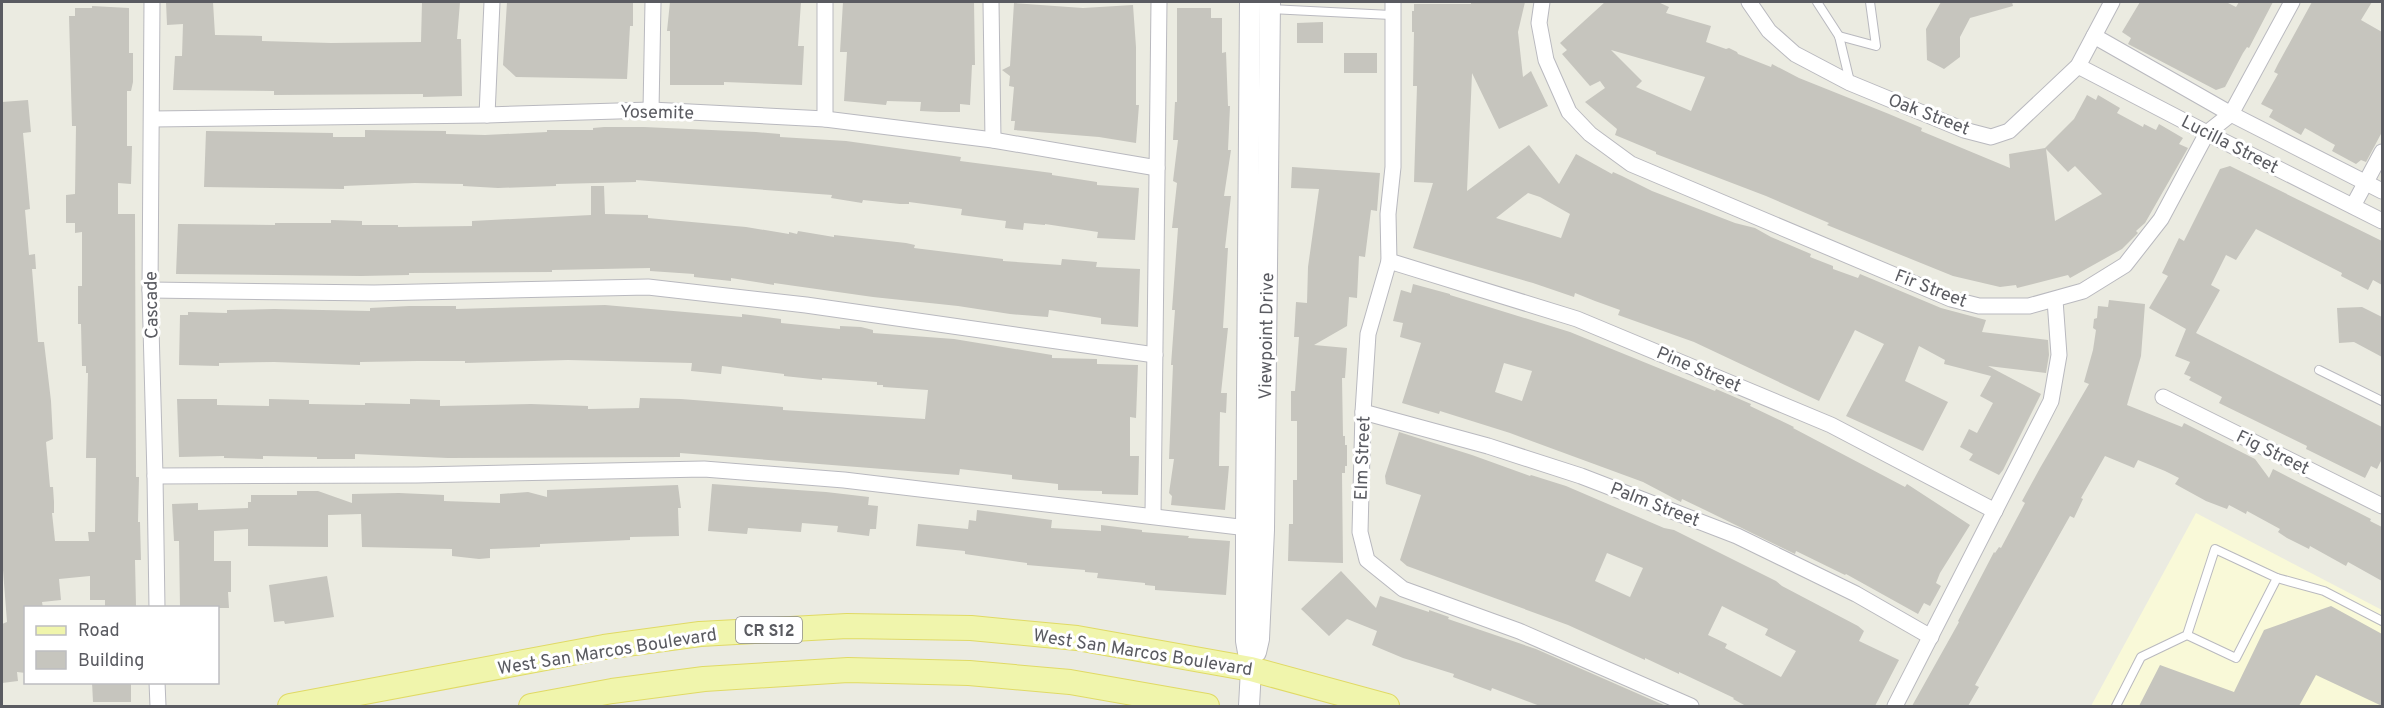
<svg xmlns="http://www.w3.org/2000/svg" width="2384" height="708" font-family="Overpass,sans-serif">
	<rect width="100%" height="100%" fill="#ebebe1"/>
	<path fill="#f9f9d8" d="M2196,513l186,97v96h-291z"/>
	<g fill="#c6c5be" fill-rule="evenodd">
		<path d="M166,2h47l2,33 47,1v5l69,2 90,-1 1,-40h38l-3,37h4l1,57 -39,1v-3l-149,1v-4l-101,-1 2,-34h7l1,-32 -16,1z"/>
		<path d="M507,2h126v24h-3l-3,53 -111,-2 -13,-12z"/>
		<path d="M670,2h131l-3,44h6l-2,39 -78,-3v3h-54v-54h-3z"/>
		<path d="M843,2h131l1,63h-3l-2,40 -10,-1v8h-20l-20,-1 1,-9 -34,-1 -1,4 -42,-4 3,-49h-7z"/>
		<path d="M1471,2h54l-7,30 5,45 8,-6 17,35 -49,23 -27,-56 -5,118 62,-46 30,39 17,-30 36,20 1,-2 9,4 30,15 83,32 20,5 16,9 40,17 -1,3 23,9v3l25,9 2,-4 81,34 45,12 -4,12 66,8 1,15 -3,18 -58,-7 53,28 -38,76 -4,5 -30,-15 4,-6 -13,-7 9,-18 8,4 16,-30 -13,-7 11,-20 -47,-12 1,-4 -26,-14 -14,35 43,21 -25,49 -77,-35 38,-72 -29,-14 -36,71 -125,-59 -76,-27 2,-5 -25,-9 -20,-8 -1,4 -41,-14 -120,-35 20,-65 -19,-1 3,-96h-4l1,-54h-2v-21h2v-7h57zM1528,193l12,4 30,17 -9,24 -65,-20z"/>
		<path d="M1605,2h53l11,5 -3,6 45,13 -5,16 20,7 3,-1 8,4 1,2 33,13 1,-3 27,14 90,36 33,14 -1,3 89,37 -1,-14 36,-6 29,-29 13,-24 9,5 2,-5 22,13 -3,5 26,14 1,-3 12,6 3,-6 24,14 -4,6 9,4 -43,75 -9,8 2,2 -16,16 -52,29 -2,-3 -51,13 -1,-3 -16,2 -47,-11 -126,-51 2,-2 -63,-27 -110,-42v-2l-41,-17 2,-6 -32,-27 20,-14 -5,-7 -10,5 -28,-32 5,-4 -7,-7zM1611,50l94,27 -14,34 -55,-24 6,-6zM2046,149l22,23 7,-6 27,28 -47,27z"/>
		<path d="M1941,2h71l1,4 -43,12 -10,19v20l-16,12 -17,-9 -1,-31z"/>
		<path d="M2140,2h86l10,5 3,-5h34l-24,46 -2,-1 -4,6 -18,34 -9,3 -88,-46 3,-6 -9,-6z"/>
		<path d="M2312,2h60l-11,18 21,12v100l-16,30 -5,-2 -5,4 -24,-13 3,-6 -30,-17 -4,7 -32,-18 4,-7 -12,-6 17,-30 -4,-2 4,-8z"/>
		<path d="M1014,3l69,5 50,-3 3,42v58h3l-3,38 -37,-6 -85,-7 1,-9h-4l3,-34 -5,-1 1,-10 -8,-6 8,-4z"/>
		<path d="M92,6l37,2v45h4v29l-2,9h-4v55h5l-1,38 -13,-1v31h17l1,263h3l-1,45h2l1,38h-6l1,46 -31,1v-7h-15v-24l-31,3 2,21 -19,2 1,6h-17v65l-9,-1 1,9 -16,2v-59l5,-2 -5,-65v-455l26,-2 3,32 -8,1 7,76 -5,1 4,45 6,-1 1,15h-4l6,73h6l7,59 2,38 -7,3 4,45h3l1,15v11h-2l3,28h34l-1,-9h7l1,-74h-10l2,-85h-2v-7h-4l-1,-42h-3v-38h4v-54l-7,1v-10h-9v-28l9,-1 1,-68h-4l-3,-110h6v-8h17z"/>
		<path d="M1177,8h34v10h11v35l4,-1 2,54h2l-2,44h3l-7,46h7l-6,52h3l-5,80h5l-7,65h6l-1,20 -6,-1 -1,54h10l-4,44 -54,-5 1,-9 -3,-3 5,-34h-5l4,-94h-2l4,-55h-3l6,-82h-6l5,-45 -4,-2 5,-41h-5l2,-38h2z"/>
		<path d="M1323,22v21h-26v-20z"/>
		<rect x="1344" y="53" width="33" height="20"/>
		<path d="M604,127h40l112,5 24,2v3l66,4 115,16 -1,4 92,12v2l45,7v3l42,3 -4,52 -38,-2 1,-6 -53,-8v1l-21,-2 -1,7 -18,-2 1,-7 -45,-6 1,-6 -53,-7v2h-9l-37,-4 -1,3 -31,-5 1,-3 -196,-15v2l-80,2v2l-58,2 -35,-2v-2l-48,-1 -71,3v3l-140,-2 2,-56 127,2v4h32v-7l81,1v3l39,1 62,-3v-2h46v-2z"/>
		<path d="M2230,166l152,75v44l-9,-5 -5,10 -27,-14 1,-3 -86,-44 -20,31 -10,-5 -15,30 9,5 -24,43 186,94v32l-5,10 -6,-3 -6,12 -59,-29 1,-3 -88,-43 3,-6 -33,-17 2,-3 -7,-3 6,-12 -15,-6 11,-27 -37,-21 19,-32 -6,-3 17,-35 5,3 36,-72z"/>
		<path d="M1292,167l88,6 -3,38 -6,-1 -6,47 -6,-1 -2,42 -8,-1 -2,29 -33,19 33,3 -2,30h-3l1,58h2v9h2v21h-2v7h-3l1,90 -55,-2 1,-37h4v-44h4v-59h-6v-30h4l4,-54h-5l2,-35 11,1 1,-36 11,-78 -28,-1z"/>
		<path d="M591,186h13l1,28 43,1v3l98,9 43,7v-2l8,2 1,-3 36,6v-2l72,8 9,2 -1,3 89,11v2l58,4 1,-6 35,3 -1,5 44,2 -2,58 -37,-3v-6l-52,-8 -1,7 -38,-3 -52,-8 -85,-9 -99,-14v2l-43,-7v3l-37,-4v-3l-44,-3v-3l-98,2v2l-143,1v2l-48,1 -185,-2 2,-50 97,1v-2h56v-3l31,1v4h36v2l74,-1v-5l119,-6z"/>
		<path d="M1413,284l37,10v1l120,37 145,59 1,-2 35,15 -1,2 44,21 -1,1 112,59 2,-3 63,41 -30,48 -4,10 5,3 -11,20 -6,-3 -6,11 -72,-40 -1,1 -49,-24 -1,3 -90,-44 -23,-11 -1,3 -38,-20 -133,-49 -70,-22 -1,3 -37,-11 19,-60 -21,-6 3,-14 -10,-2 8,-31 10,3zM1504,363l28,8 -10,30 -27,-9z"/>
		<path d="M2109,300l36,4 -4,52 -14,49 55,22 2,-4 71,36 14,19 4,-9 98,50 -1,2 12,6v54l-34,-19 -2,4 -36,-20 -1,3 -22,-11 -9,-6 2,-3 -33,-18 -1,3 -17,-9 -2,4 -21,-8 -31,-17 4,-6 -14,-7 -27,-11 -4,8 -29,-12 -24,42 2,1 -9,19 -4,-2 -95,169 4,2 -11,19h-56l47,-84 -1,-1 36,-69 1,1 4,-6 2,1 24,-45 -3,-2 18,-33 49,-84 -5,-2 9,-32 3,-20 -3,-2 1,-9 3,-1 1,-12 10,1z"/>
		<path d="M605,305l137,12v-3l39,5v4l59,6v-3l21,1 12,3v3l81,6 98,16v3l45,1v5l41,1 -2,53 -6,-1v39h9l-1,39 -36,-1v-3l-44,-1v-6l-46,-5v-4l-52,-6 -1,6 -279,-22v4l-232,1 -93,-4v5h-38v-2l-54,-1v3l-39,-1v-2l-45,1 -2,-58h40v6l52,1v-7l40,1v4l56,1v-2l45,1v-5l30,1v6l91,-2 57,2v3l51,-1 1,-10 41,1 102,8v3l142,9 3,-29 -45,-3v-2h-6v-3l-55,-4v2l-38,-4v-2l-62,-8 -1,8 -30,-3 1,-8 -124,-3 -103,3v-2h-47l-58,1v3l-86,-3 -55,1v3l-40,-1 1,-50h8v-3l39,1v-3l47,-1 96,2v-3l39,-2h47v3z"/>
		<path d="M2362,307l20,10v40l-28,-15 -15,1 -2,-35z"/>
		<path d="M1399,432l73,23 58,21 1,-1 35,11 98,42 10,2 102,51 6,5 76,40 6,5 -5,10 40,19 -24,46h-129l-13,-7 1,-1 -55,-26v2l-34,-16v2l-77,-35 -161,-59 -7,-6 21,-65 -35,-11 -1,-8zM1607,553l36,15 -13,29 -35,-16zM1722,606l46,23 -3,6 31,16 -15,26 -56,-29 2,-4 -19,-9z"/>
		<path d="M712,484l114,8 43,5 -1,8 10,1 -2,23h-6l-1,7 -32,-4 1,-6 -36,-3 -1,9 -53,-4 -1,6 -39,-3z"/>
		<path d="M678,485l3,23h-3l1,28 -49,1v3l-90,4v3l-50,2v9l-11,1 -27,-3v-7l-90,-2 -1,-33 -33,1v32l-80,-1v-17l-34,2v30h17v31h-3l1,16h-49l-1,-67h-5l-2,-37 26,-1v7l50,-2v-6h3v-7h46v-4h21l34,12v-9l47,-1 45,2v6l56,2v-9l28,-2 19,5v-7z"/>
		<path d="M977,510l75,10 -1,8 50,3v-6l41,5v2l47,4 -1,2 42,3 -4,54 -71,-5v-4l-10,-1v-2l-48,-5 1,-5 -13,-1v-2l-58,-5v-2l-62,-9v-3l-49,-5 2,-22 50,5 1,-9 7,1z"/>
		<path d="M1341,571l35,37 4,-12 49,16v-2l20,7 -1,2 88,30 130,57h-126l-48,-18 -1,3 -38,-14 1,-3 -51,-16 -31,-13 5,-14 -30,-12 -18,17 -28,-27z"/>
		<path d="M327,576l7,41 -49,7 -1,-3 -10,1 -5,-37z"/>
		<path d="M2331,606l51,28v72l-66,-31 -17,31h-160l21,-41 74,27 30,-62z"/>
		<path d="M92,682h39v20h-38z"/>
	</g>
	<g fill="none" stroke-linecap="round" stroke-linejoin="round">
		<g stroke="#b9b9bf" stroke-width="10">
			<g id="service">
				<path d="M1817,2l22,34 11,46"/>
				<path d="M1270,9l121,6"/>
				<path d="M1839,36l37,10 -6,-44"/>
				<path d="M2319,370l63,31"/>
				<path d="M2277,578l47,13 58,30"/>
				<path d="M2116,706l25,-49 46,-22 28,-86 62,29 -41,80 -49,-23"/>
			</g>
		</g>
		<g stroke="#b9b9bf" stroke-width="17">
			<g id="minor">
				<path d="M152,2l-2,288 5,186 2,132"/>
				<path d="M825,2v117"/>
				<path d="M991,2l2,138"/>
				<path d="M1393,2v165l-5,47 1,47 -21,73 -5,78 -3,120 7,28 36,29 116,42 172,75"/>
				<path d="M1542,2l-3,21 7,37 23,52 21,22 41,30 320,135 28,7h50l54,-15 42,-26 36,-46 46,-86 24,-19 61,-112"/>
				<path d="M1749,2l20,29 26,23 55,29 114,47 27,7 18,-6 69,-65 34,-64"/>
				<path d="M2094,36l137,78 151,77"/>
				<path d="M2078,66l129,67 175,88"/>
				<path d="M651,110l2,-108"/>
				<path d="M487,115l5,-113"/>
				<path d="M152,119l335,-4 164,-5 174,9 168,21 164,28"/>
				<path d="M2353,206l29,-54"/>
				<path d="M1389,261l188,58 254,106 164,86"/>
				<path d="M150,290l224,3 274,-6 158,18 349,50"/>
				<path d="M2163,397l219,109"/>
				<path d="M1363,412l125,34 93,30 156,60 119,58 75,43"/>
				<path d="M155,476l262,-1 287,-6 140,11 412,49"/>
				<path d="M1153,516l6,-514"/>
				<path d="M157,682l1,24"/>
				<path d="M1895,706l156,-305 8,-46 -4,-55"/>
			</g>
		</g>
		<g stroke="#b9b9bf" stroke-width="22">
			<g id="tertiary">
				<path d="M1256,652l3,-13 5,-109 6,-528"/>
				<path d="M1249,706l2,-37 -5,-28v-113l4,-526"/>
			</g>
		</g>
		<g stroke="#e0da65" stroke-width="26">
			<g id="primary">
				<path d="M290,706l314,-59 96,-13 147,-8 124,2 106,10 174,31 136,37"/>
				<path d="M531,706l81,-15 92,-12 144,-9 121,3 101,9 137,24"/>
			</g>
		</g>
		<use href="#service" stroke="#fff" stroke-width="8"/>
		<use href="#minor" stroke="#fff" stroke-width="15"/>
		<use href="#tertiary" stroke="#fff" stroke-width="20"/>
		<use href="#primary" stroke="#f0f5ac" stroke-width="24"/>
	</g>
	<g text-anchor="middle" stroke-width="6" stroke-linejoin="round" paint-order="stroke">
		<rect fill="#fff" stroke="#8c8c90" stroke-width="1.5" x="736" y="617" width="66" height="26" rx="4.5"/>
		<g font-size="16" font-weight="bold" fill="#5a5b61">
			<text x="769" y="636">CR S12</text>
		</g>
		<g font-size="18" fill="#5a5b61" stroke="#fff">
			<text transform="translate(657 112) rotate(1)" y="6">Yosemite</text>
			<text transform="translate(1929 114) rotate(21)" y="6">Oak Street</text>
			<text transform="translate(2230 144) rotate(27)" y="6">Lucilla Street</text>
			<text transform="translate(1931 288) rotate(21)" y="6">Fir Street</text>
			<text transform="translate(151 305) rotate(-91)" y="6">Cascade</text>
			<text transform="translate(1266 336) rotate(-89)" y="6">Viewpoint Drive</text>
			<text transform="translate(1699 369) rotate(23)" y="6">Pine Street</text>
			<text transform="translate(2273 452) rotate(26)" y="6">Fig Street</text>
			<text transform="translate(1362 458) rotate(-88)" y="6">Elm Street</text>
			<text transform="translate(1655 504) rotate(21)" y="6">Palm Street</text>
			<text transform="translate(607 651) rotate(-9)" y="6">West San Marcos Boulevard</text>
			<text transform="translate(1143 652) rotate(9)" y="6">West San Marcos Boulevard</text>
		</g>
	</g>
	<rect width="2384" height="708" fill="none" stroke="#5a5b61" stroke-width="6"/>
	<rect x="24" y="606" width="195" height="78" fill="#ffffff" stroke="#bdbdc0" stroke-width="1.5"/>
	<rect x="36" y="626" width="30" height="9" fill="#f0f5ac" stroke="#bdbdc0" stroke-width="1.5"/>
	<text x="78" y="636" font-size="18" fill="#5a5b61">Road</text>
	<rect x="36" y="651" width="30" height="18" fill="#c6c5be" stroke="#bdbdc0" stroke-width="1.5"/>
	<text x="78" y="666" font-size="18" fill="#5a5b61">Building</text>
</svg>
